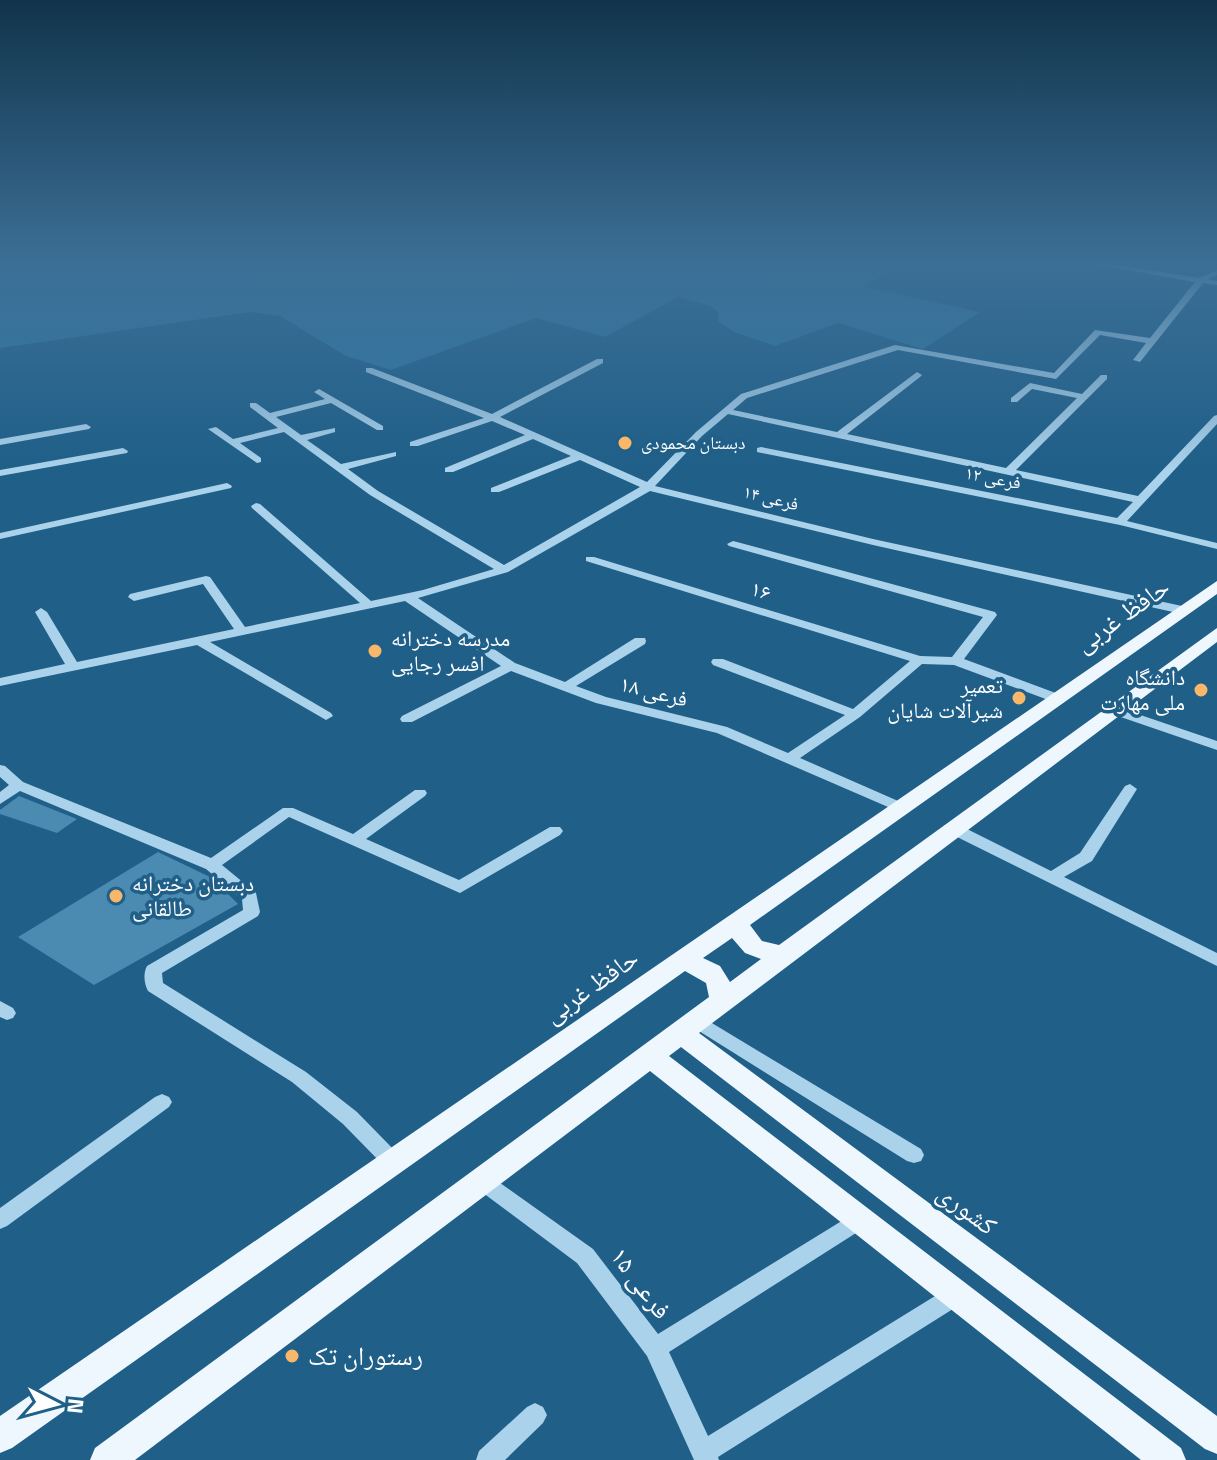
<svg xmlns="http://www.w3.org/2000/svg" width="1217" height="1460" font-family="'Titillium Web','Noto Naskh Arabic',sans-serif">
	<rect width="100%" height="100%" fill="#1f5f88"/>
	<path fill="#3078a4" d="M0,264h905l-39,20v3l114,25 -57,37 -85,-26 -63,23 -41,-14 -16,-11v-9l-8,-6 -32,-9 -73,40 -69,-19 -145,52 -45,-14 -66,-40 -30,-4 -250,36z"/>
	<g fill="#4b8bb2">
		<path d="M19,796l58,23 -20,14 -57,-19v-4z"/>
		<path d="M158,852l54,26 26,26 -144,81 -76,-48z"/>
	</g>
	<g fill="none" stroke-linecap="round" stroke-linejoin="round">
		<g fill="#aad2eb" fill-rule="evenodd">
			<path d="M1092,264h20l87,14 18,-8v5l-9,4 9,2v4l-14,-2 -63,79 -7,-2 13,-17 -46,-8 -44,44 -158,-29 -151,48 -14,12 104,22 80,-60 5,3 -2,2 -73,57 159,34 71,-70 -45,-9 -15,13h-6v-4l19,-15 52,11 19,-19h6v4l-91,91 122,26 76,-80 3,-1v9l-90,97 90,22v6l-97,-24 -363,-73v-4l4,-1 356,71 16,-16 -405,-88 -26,22 -47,50 218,53 309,67 6,4 -2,3 -4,1 -309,-69 -223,-54 -142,81 -90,26 97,65 50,19 70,-44h10l1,3 -1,3 -69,42 30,11 121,30 61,26 57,-38 -132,-50 -2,-3 2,-3h10l130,50 57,-48 -324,-100v-4h8l326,99 32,1 31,-40 -254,-71 -2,-2 6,-3 4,1 258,70 2,3 -33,44 97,36 2,3 -2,3h-10l-97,-36 -32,-1 -62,53 -60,41 105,46 3,3 -3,3h-10l-178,-77 -121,-30 -85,-32 -99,51h-10l-2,-3 2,-3 99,-50 -96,-65 -195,41 121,71 2,3 -7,4 -129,-75 -197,41v-8l65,-14 -30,-52 6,-4 6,4 30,50 157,-33 -31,-45 -69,17 -6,-4 2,-3 76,-18 4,1 35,50 115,-24 -108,-95 -1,-2 5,-3 4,1 111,97 52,-11 71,-21 -124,-74 -86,-63 -44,11 21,15v4l-4,1 -49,-34 8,-2 17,12 45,-11 -28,-21v-4h6l14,10 55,-14 -11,-7 5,-3 64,37v4h-6l-46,-27 -55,14 25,18 34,-7v4l-28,8 34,24 55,-12v4l-48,13 30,22 126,74 136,-78 -60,-27 -81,32h-8v-4l80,-32 -38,-17 -80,33h-8v-4l80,-33 -33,-14 -74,25h-8v-4l74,-24 -118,-46v-4h6l120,46 105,-55h6v4l-103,54 147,65 49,-50 45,-38 154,-49 159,28 41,-43 55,8 45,-56z"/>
			<path d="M86,424l5,3 -2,2 -89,16v-6z"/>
			<path d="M123,448l5,3 -1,2 -127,23v-6z"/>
			<path d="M227,483l5,3 -1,2 -231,51v-6z"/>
			<path d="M1114,706l103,35v9l-108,-37 -2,-3 2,-3z"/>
			<path d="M0,765l5,1 18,16 188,76 72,-50h10l60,26 62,-44h10l2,3 -2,3 -59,43 93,41 91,-53h10l3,4 -3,4 -100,58 -171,-76 -67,48 34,28 4,19 -2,4 -96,57 1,10 143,89 51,40 43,44 3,6 -3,6 -7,2 -7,-2 -43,-44 -51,-42 -144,-91c-4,-7 -5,-18 -1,-25l96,-56 -1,-11 -36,-30 -186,-78 -20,13v-12l9,-7 -9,-8z"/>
			<path d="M1130,784l7,5 -45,72 -28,16 153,76v13l-268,-133 -3,-4 3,-4h10l92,46 29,-18 45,-67z"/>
			<path d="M0,1001l13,7 3,5 -3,5 -6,2 -7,-3z"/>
			<path d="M697,1014l224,135 3,6 -3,6 -7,2 -7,-2 -216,-135 -3,-5 3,-5z"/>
			<path d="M162,1094l7,3 3,5 -3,5 -162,119 -7,3v-21l155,-111z"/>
			<path d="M482,1172l7,3 104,74 65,85 195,-120 7,-3 7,3 3,6 -3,6 -198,126 39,84 240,-148 8,-3 8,3 3,7 -3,7 -246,155 1,3h-25l-47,-104 -70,-93 -102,-76 -3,-6 3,-6z"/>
			<path d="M535,1403l8,4 4,8 -4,8 -38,37h-29l3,-9 48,-44z"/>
		</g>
		<path fill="#eef7fe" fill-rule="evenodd" d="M1217,581v13l-467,331 12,16 17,4 438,-317v14l-518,391 518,383v38l-12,-5 -524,-402 -12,9 512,392 5,12h-45l-491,-389 -515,389h-45l5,-12 614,-451 -3,-14 -21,-12 -673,477 -12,5v-37zM732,938l13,15 16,6 -31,23 -10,-16 -17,-8z"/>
	</g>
	<linearGradient id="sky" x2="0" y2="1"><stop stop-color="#11344b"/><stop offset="0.56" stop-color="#3c6f96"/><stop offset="1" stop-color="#3c6f96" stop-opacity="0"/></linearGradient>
	<rect width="1217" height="469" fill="url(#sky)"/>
	<g fill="#f9b769" stroke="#1f5f88" stroke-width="3">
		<circle cx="625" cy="443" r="8"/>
		<circle cx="375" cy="651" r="8"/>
		<circle cx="1201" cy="690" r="8"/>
		<circle cx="1019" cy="698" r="8"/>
		<circle cx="116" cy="896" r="8"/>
		<circle cx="292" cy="1356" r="8"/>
	</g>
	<g text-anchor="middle" stroke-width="7" stroke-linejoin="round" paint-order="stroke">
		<g font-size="18" fill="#fff" stroke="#1f5f88" text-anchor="start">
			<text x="641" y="449">دبستان محمودی</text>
		</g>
		<g font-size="18" fill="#fff" stroke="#1f5f88">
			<text transform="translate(993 478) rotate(11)" y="6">فرعی ۱۲</text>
			<text transform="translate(771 498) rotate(14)" y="6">فرعی ۱۴</text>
		</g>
		<g font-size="22" fill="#fff" stroke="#1f5f88">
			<text transform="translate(761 590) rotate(17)" y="8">۱۶</text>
			<text transform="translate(654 691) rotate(14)" y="8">فرعی ۱۸</text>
		</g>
		<g font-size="22" fill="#fff" stroke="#1f5f88" text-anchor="start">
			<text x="391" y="646">مدرسه دخترانه<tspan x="391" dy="25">افسر رجایی</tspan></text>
			<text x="1185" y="685" text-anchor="end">دانشگاه<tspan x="1185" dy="25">ملی مهارت</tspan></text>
			<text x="1003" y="693" text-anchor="end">تعمیر<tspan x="1003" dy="25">شیرآلات شایان</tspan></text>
			<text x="132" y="891">دبستان دخترانه<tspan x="132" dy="25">طالقانی</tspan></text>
		</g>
		<g font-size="26" fill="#fff" stroke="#1f5f88">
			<text transform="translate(1122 615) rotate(-35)" y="9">حافظ غربی</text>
			<text transform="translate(591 986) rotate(-35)" y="9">حافظ غربی</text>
			<text transform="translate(967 1209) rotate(37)" y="9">کشوری</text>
			<text transform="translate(641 1283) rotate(53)" y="9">فرعی ۱۵</text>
		</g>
		<g font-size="26" fill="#fff" stroke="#1f5f88" text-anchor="start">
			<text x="308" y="1365">رستوران تک</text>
		</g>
	</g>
	<g transform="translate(56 1404) rotate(96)" stroke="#1f5f88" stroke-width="6" paint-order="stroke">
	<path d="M0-6L14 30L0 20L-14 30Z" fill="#ffffff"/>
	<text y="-12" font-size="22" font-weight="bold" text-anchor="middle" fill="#ffffff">N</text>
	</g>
</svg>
